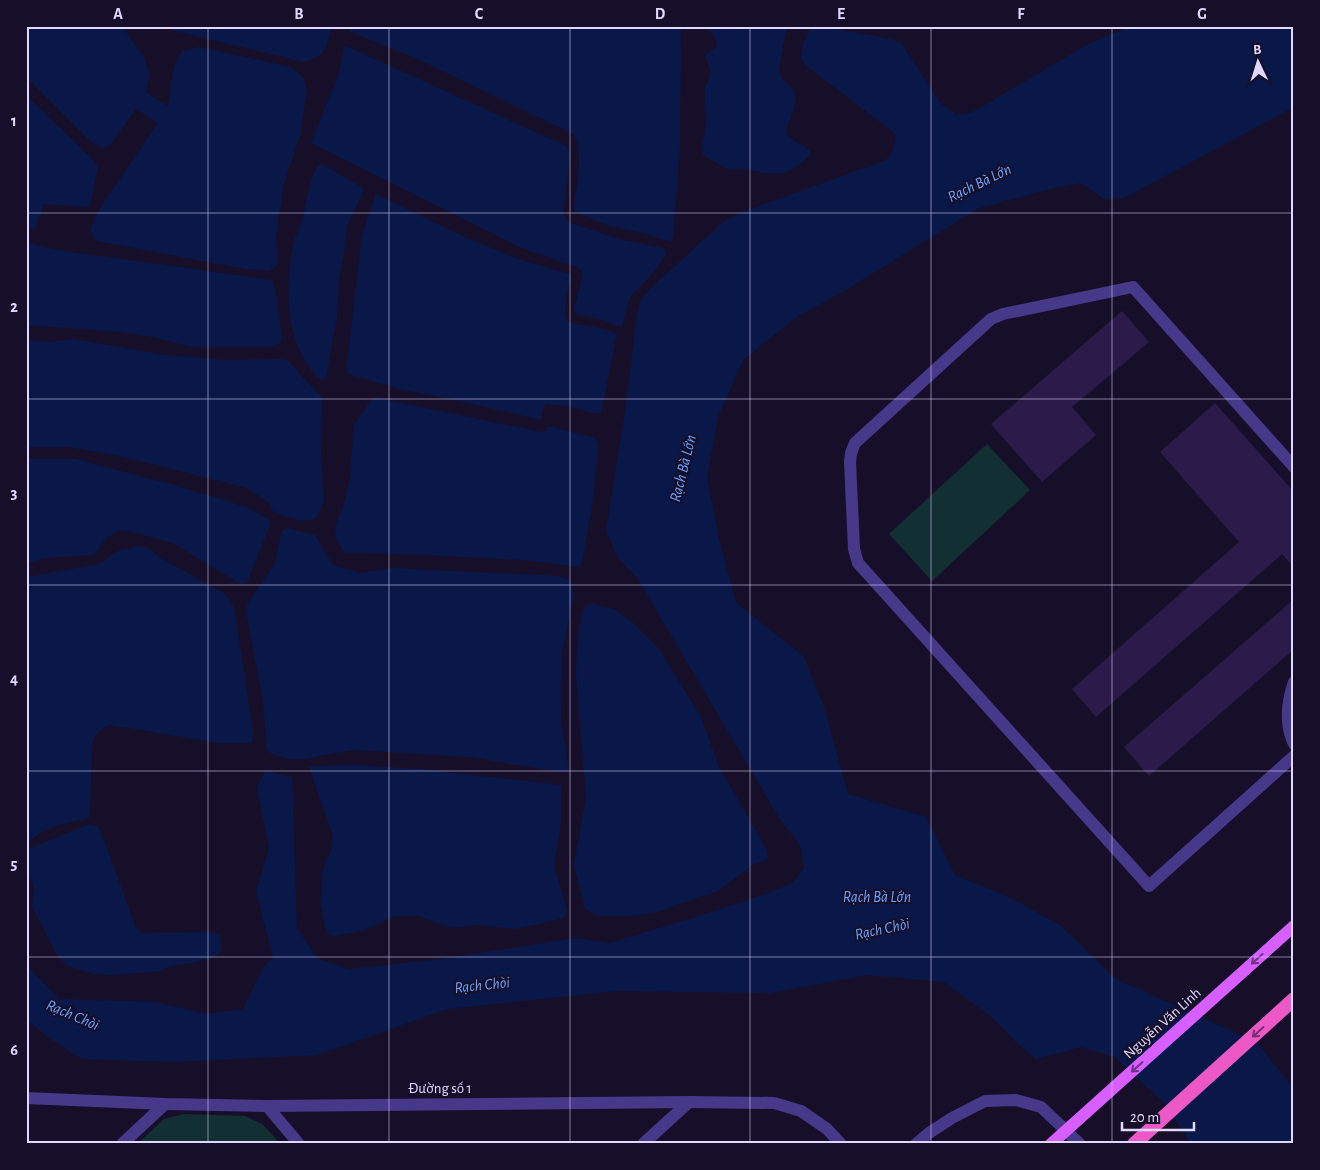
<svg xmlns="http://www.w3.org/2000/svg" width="1320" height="1170" font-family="'Alegreya Sans',sans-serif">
	<rect width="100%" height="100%" fill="#170f29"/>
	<g fill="#123034">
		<path d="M987,444l43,46 -98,91 -43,-47z"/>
		<path d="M183,1114l62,2 17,8 19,20h-144l27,-25z"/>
	</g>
	<g fill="#091849">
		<path d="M26,26h96l22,31 5,17 -3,18 22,15 6,-40 8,-16 17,-4 91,20 13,10 4,14 -7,44 -16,48 -8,52 1,30 -8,6 -23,-2 -150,-28 -5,-8v-6l9,-19 58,-85 -22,-14 -25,35 -7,4 -13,-6 -65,-65z"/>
		<path d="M163,26h169c-7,21 -4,30 -28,36l-130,-31z"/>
		<path d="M350,26h331l-1,119 -7,92 -2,5 -29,-9 -33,-7 -34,-14 -1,-4c2,-19 11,-58 -1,-74l-149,-72 -73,-30z"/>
		<path d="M705,26h82l-8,43c1,16 13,13 16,25 4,14 -13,33 -7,42 6,7 17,9 23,16l-1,3 -12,11 -14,7h-20l-18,-4h-19l-24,-14 -1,-5 5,-34 -2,-7v-20l6,-16 -5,-16v-3l9,-5 2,-4 -2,-7z"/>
		<path d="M819,26l72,13 10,4 40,61 15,10 15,-1 121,-71 40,-16h162v81l-170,91 -20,1 -23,-16 -27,5 -75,20 -132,81 -52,29 -52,42 -25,57 -11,60 12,61 17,65 68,54 20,50 24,87 78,23 29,58 54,22 52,29 55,53 140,63 38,47v55h-103l-25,-39 -51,-48 -34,-10 -45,12 -20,-17 -22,-23 -50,-37 -76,-7 -98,18 -153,-2 -170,18 -130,46 -144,7 -91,-3 -33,-21 -23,-19v-54l33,34 97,3 50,12 37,-5 19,-39 11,-13 -17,-65 13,-44 -12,-60 8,-17 27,6 5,151 21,31 31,10 92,-10 135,-21 34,5 111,-34 47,-16 25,-10 11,-15 -3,-21 -23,-31 -142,-240 -18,-18 -12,-27 19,-119 12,-98 4,-14 9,-11 73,-67 17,-9 146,-53 8,-11 2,-15 -90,-68c-1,-1 -4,-6 -4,-7 -2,-8 4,-26 10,-32z"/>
		<path d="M346,46l220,100 3,5 1,5 -7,56 2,5 4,5 49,17 45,9 3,6 -8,13 -19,21 -6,5 -5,9 -6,25 -27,-9 -19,-4 -2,-4 8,-33v-6l-5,-4 -53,-18 -213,-106 27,-67 6,-29z"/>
		<path d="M26,95l62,60 10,12 -8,38 -2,2 -44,-3 -9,25 -9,-1z"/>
		<path d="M318,165h5l40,23v4l-16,34 -2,22 -6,30 -2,40 -11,59 -2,4c-8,-4 -12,-9 -16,-16 -24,-35 -22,-83 -14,-123 2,-9 8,-16 9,-25 4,-17 6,-36 15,-52z"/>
		<path d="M376,194l84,41 58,24 52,15 1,4c-2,12 -11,35 -2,45l31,5 17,6 -16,79 -4,1 -31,-8 -20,-2 -3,4 -2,12 -4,-1 -69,-16 -68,-14 -50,-14 -3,-3v-8l15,-129z"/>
		<path d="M26,242l24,7 222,31 3,9 7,49c-2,9 -8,9 -17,9h-74l-33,-9 -37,-6 -95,-7z"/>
		<path d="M73,339l92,16 60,5 58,-1 4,1 35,38 -1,57 3,47 -6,14 -4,3 -12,2 -28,-8 -5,-10 -22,-15 -119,-30 -59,-11h-43v-107l24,2z"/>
		<path d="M377,398l163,34 5,-1 3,-4h5l41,11 4,5 -5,59 -12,65 -60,-7 -93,-5 -83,-2 -9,-14 -1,-12 8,-20 7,-29 4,-53 18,-26z"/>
		<path d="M26,459h50l105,28 65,20 24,13v5l-23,58 -7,1 -65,-40 -46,-13h-11l-12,7 -10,15 -4,2 -47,3 -19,5z"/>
		<path d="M287,528l28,7 18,30 27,8 32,-5 166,8 12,4 4,14 -12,58 -1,69 8,50 -7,1 -94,-15 -115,-7 -50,9h-15l-16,-5 -5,-4 -4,-49 -17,-90 2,-8 27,-40 7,-32z"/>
		<path d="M139,546l9,2 12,10 62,34 7,7 5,8 18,117 1,15 -2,4h-32l-109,-18c-12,5 -16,9 -18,21l-2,66 -1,6 -27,6 -19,7 -17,12v-266l73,-13 19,-13z"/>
		<path d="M593,604l20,5 19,13 27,27 42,68 18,50 48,83 1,9 -14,5 -36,27 -64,22 -25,3h-30l-14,-7 -11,-44 12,-68 -10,-124 3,-45 5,-21z"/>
		<path d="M356,765l64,4 141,16v38l-7,43 13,43 -1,6 -2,3 -49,11 -38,-4 -27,3 -32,-12h-24l-32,15 -29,5 -5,-2 -3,-6 -4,-24 1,-28 4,-16 5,-9 2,-15 -24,-69 2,-1z"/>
		<path d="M89,824l7,1 5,7 35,96 6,5 72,-1 6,4c0,5 2,11 0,16 -6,10 -41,12 -53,15l-5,4 -50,4 -19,-1 -27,-9 -9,-10 -25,-49 2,-19 -8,-21v-16z"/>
	</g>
	<g fill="#2b1b4b">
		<path d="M1122,311l27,31 -77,65 24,28 -54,47 -51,-58z"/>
		<path d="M1215,403l79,89v75l-12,-13 -186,163 -24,-28 167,-147 -79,-90z"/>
		<path d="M1294,599v50l-145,127 -25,-29z"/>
	</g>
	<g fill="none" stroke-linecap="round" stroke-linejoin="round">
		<g stroke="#47398a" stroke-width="12">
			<path d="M1294,467l-161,-180 -130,27 -12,5 -136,124 -4,10 -1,9 4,87 4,14 291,323 145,-130"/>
			<path d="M1294,682c-7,20 -9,43 0,62"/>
		</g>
		<g stroke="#47398a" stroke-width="12">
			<path d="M26,1098l139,6 102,2 422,-4 85,1 27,8 26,18 14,15"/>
			<path d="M267,1106l32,38"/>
			<path d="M122,1144l43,-40"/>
			<path d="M643,1144l46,-42"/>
			<path d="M916,1144l13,-11 23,-15 33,-17 31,-1 25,7 39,37"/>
		</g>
		<path stroke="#ec59c6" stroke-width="14" d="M1134,1144l160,-145"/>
		<path stroke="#d85fff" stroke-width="12" d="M1051,1144l243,-218"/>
	</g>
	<defs><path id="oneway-shaft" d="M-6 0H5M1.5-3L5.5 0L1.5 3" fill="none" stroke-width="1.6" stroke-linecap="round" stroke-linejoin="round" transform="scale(1.25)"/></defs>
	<g stroke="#6e3389">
		<use href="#oneway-shaft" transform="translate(1257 959) rotate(138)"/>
		<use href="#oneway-shaft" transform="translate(1137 1067) rotate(138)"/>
	</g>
	<use stroke="#773070" href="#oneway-shaft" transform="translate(1258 1032) rotate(138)"/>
	<path fill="none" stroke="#e1d8ff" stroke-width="1" stroke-opacity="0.55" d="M208,26v1118M389,26v1118M570,26v1118M750,26v1118M931,26v1118M1112,26v1118M26,213h1268M26,399h1268M26,585h1268M26,771h1268M26,957h1268"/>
	<g text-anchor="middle" stroke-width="4.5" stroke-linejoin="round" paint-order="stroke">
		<g font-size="15" fill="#e1d8ff" stroke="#170f29">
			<text transform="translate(1162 1023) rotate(-42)" y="5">Nguyễn Văn Linh</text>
			<text x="440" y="1093">Đường số 1</text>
		</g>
		<g font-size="16" font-style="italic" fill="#66a4ff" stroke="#170f29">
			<text transform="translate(979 182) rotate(-26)" y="6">Rạch Bà Lớn</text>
			<text transform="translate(682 468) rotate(-76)" y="6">Rạch Bà Lớn</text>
			<text x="877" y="902">Rạch Bà Lớn</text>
			<text transform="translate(882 928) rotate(-12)" y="6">Rạch Chòi</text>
			<text transform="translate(482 984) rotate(-6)" y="6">Rạch Chòi</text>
			<text transform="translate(73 1014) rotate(23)" y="6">Rạch Chòi</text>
		</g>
	</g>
	<rect width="1320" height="1170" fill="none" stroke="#170f29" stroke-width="55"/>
	<g transform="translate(1258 62) rotate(356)" stroke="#170f29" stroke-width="4" paint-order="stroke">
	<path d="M0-4L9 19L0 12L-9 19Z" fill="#e1d8ff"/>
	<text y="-8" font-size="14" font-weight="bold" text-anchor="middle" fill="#e1d8ff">B</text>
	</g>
	<path d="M1122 1122v8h72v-8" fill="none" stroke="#e1d8ff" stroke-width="2.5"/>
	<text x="1130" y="1122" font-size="15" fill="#e1d8ff" stroke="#170f29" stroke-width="4" paint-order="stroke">20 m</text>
	<rect x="28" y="28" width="1264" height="1114" fill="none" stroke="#e1d8ff" stroke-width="2"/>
	<g font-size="16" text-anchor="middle" font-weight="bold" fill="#e1d8ff">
		<text x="118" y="19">A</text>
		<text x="299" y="19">B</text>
		<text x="479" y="19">C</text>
		<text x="660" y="19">D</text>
		<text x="841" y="19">E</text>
		<text x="1021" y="19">F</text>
		<text x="1202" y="19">G</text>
		<text x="14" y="126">1</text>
		<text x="14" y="312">2</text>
		<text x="14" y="498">3</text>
		<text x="14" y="684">4</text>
		<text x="14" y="869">5</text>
		<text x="14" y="1055">6</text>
	</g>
</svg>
